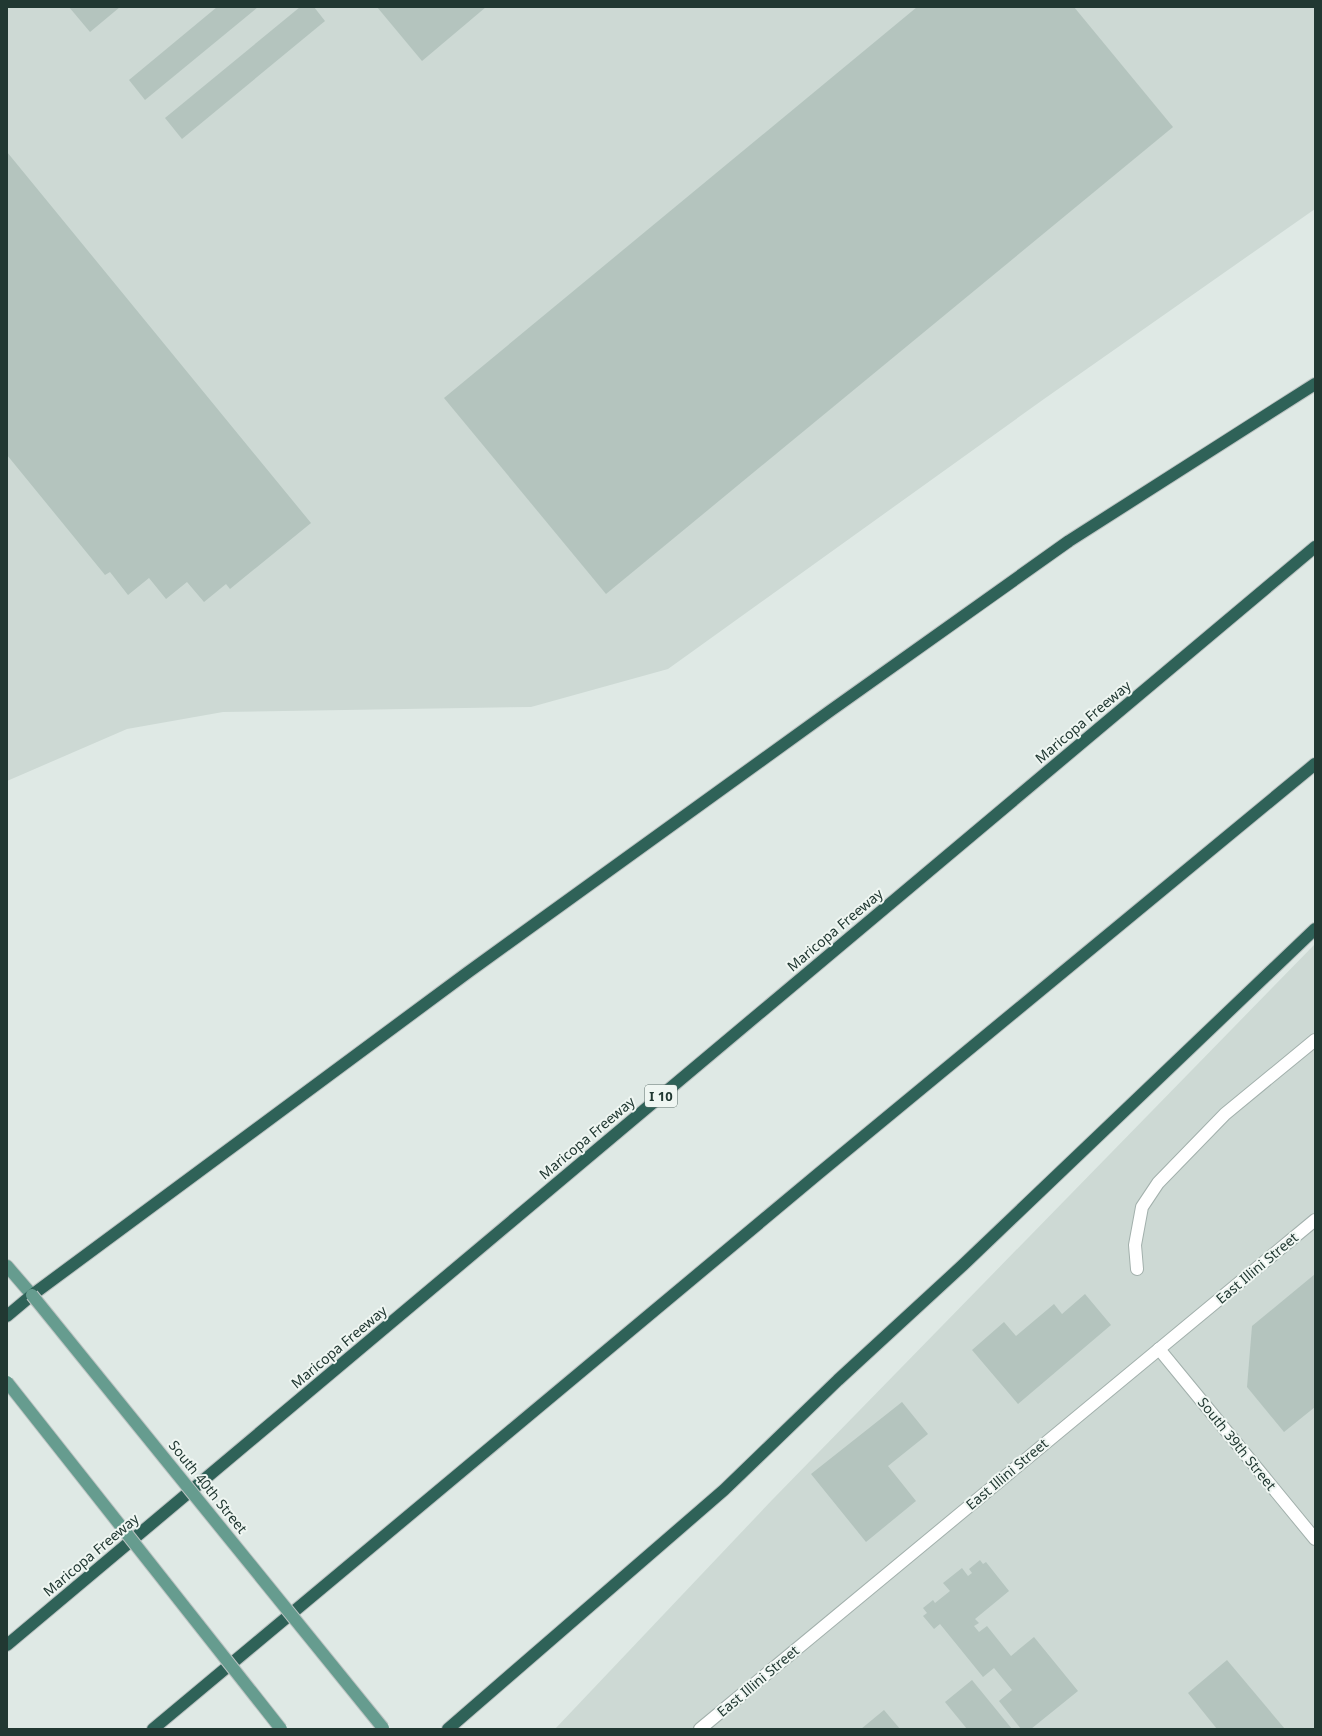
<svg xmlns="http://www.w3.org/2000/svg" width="1322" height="1736" font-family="'Noto Sans',sans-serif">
	<rect width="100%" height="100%" fill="#dfe9e5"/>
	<g fill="#cdd9d4">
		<path d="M7,7h1308v202l-271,190 -376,270 -137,38 -308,5 -96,17 -120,52z"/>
		<path d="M1315,944v785h-760l218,-230z"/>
	</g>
	<g fill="#b4c4be">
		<path d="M69,7h51l-30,25z"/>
		<path d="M217,7h41l-113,93 -16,-20z"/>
		<path d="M300,7h14l11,14 -143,118 -17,-21z"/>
		<path d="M377,7h109l-64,54z"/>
		<path d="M917,7h157l99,120 -567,467 -162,-196z"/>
		<path d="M7,152l304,371 -81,66 -4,-5 -22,18 -17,-20 -21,17 -17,-21 -21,17 -18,-23 -5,3 -98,-120z"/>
		<path d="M1315,1274v133l-31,25 -37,-45 5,-61z"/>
		<path d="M1085,1294l26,31 -93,79 -46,-54 32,-28 12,14 38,-32 8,10z"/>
		<path d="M902,1402l26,32 -40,32 28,35 -50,41 -55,-68z"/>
		<path d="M980,1560l3,4 3,-2 23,29 -34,28 4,4 -5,3 5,6 8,-6 24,30 23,-19 44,54 -47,38h-10l-22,-28 13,-11 -18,-22 -11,9 -43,-53 -6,5 -11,-13 4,-3 -4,-5 10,-8 2,3 15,-12 -7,-8 19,-15 6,8 4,-3 -3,-4z"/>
		<path d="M1227,1660l58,69h-68l-29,-36z"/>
		<path d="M972,1680l40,49h-45l-22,-27z"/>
		<path d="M884,1710l16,19h-39z"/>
	</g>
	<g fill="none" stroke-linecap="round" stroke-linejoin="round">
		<g stroke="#a2b0ac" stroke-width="14">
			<g id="minor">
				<path d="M1137,1269l-2,-24 7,-38 16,-24 67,-69 90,-74"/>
				<path d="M1159,1349l156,190"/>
				<path d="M700,1729l615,-509"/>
			</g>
		</g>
		<g stroke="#bcc3c2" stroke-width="14">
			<path id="major" d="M7,1266l25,29"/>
		</g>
		<g stroke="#bcc3c2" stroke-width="14">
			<g id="highway">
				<path d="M7,1316l25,-21 435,-322 363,-262 239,-170 246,-157"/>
				<path d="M7,1645l1308,-1098"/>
				<path d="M153,1729l665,-555 497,-410"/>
				<path d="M448,1729l276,-239 114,-110 125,-115 352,-336"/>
			</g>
		</g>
		<use href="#minor" stroke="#fff" stroke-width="12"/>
		<use href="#major" stroke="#669c8f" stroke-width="12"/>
		<use href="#highway" stroke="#2f6258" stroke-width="12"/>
		<g stroke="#bcc3c2" stroke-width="14" stroke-linecap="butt">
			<g id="major-bridge">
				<path d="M32,1295l351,433"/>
				<path d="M7,1382l274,347"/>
			</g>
		</g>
		<use href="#major-bridge" stroke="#669c8f" stroke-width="12"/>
	</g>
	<g text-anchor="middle" stroke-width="4" stroke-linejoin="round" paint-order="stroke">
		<rect fill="#eff6f2" stroke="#5f716c" stroke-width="1" x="645" y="1085" width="32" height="22" rx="3"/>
		<g font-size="13" font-weight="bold" fill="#213832">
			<text x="661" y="1101">I 10</text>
		</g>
		<g font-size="14" fill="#213832" stroke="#eff6f2">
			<text transform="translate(1083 722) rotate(-40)" y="5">Maricopa Freeway</text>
			<text transform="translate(835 930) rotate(-40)" y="5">Maricopa Freeway</text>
			<text transform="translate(587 1138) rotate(-40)" y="5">Maricopa Freeway</text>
			<text transform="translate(1257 1268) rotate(-40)" y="5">East Illini Street</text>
			<text transform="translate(339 1347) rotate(-40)" y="5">Maricopa Freeway</text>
			<text transform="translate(1237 1444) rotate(51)" y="5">South 39th Street</text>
			<text transform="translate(1007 1474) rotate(-40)" y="5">East Illini Street</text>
			<text transform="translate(208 1487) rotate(51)" y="5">South 40th Street</text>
			<text transform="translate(91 1555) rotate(-40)" y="5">Maricopa Freeway</text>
			<text transform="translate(758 1681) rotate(-40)" y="5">East Illini Street</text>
		</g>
	</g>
	<rect width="1322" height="1736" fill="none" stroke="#213832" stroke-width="16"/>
</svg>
